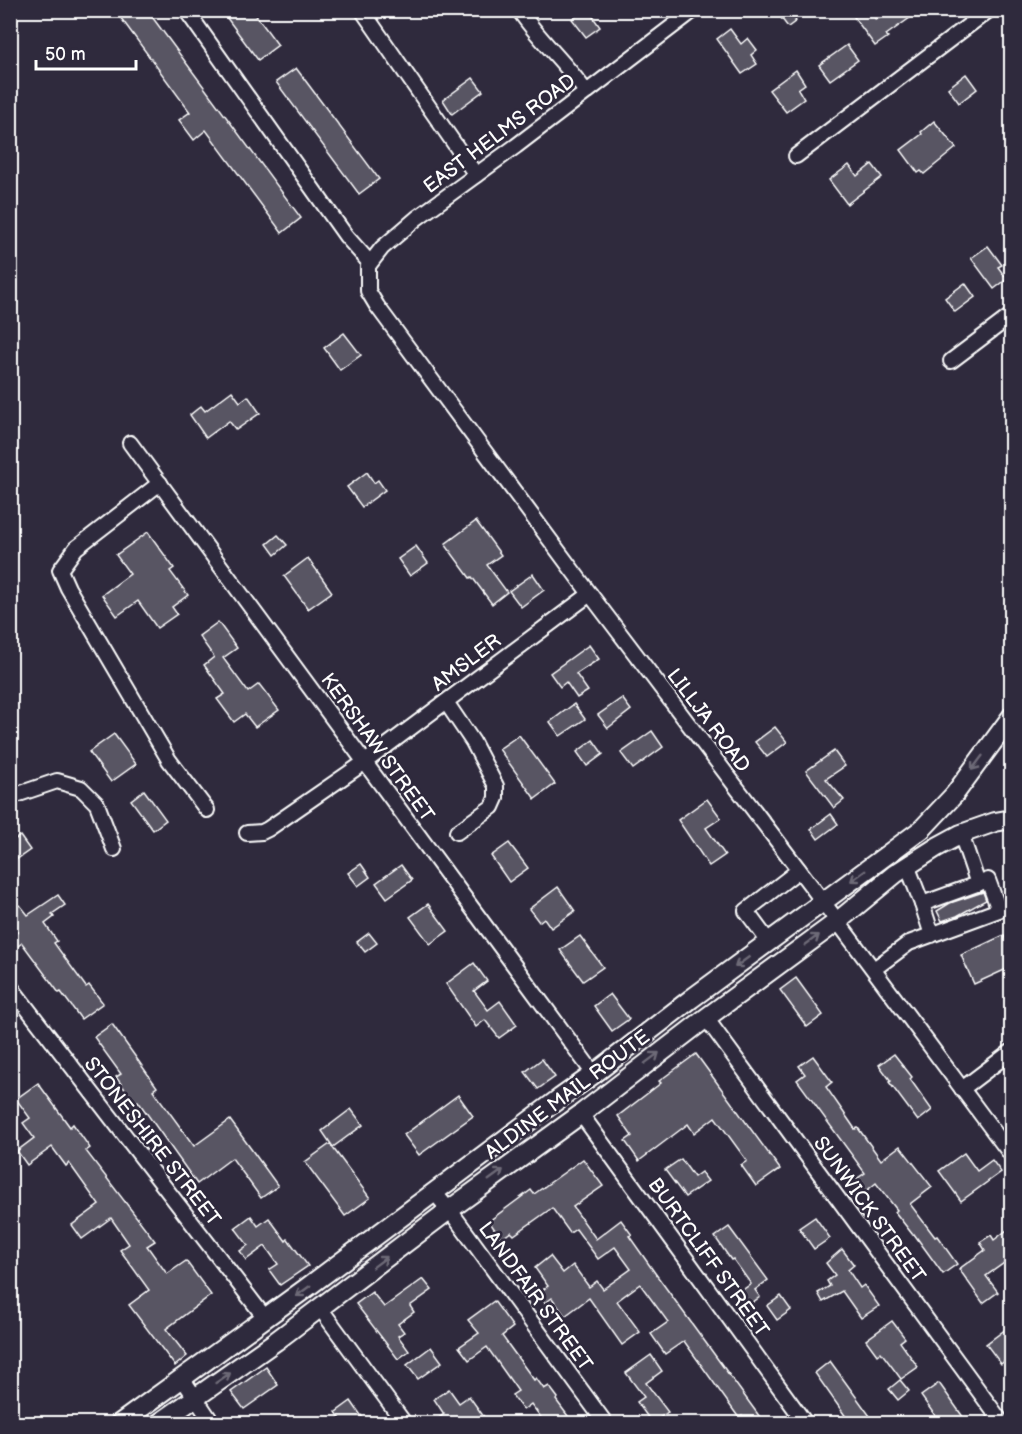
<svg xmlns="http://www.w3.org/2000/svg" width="1022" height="1434" font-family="'Balsamiq Sans',sans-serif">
	<rect width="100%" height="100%" fill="#2f2a3d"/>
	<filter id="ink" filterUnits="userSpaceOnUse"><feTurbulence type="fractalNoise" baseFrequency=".0167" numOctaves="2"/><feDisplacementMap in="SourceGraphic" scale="12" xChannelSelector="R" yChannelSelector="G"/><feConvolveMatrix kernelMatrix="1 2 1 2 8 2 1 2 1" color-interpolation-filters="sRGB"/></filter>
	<g filter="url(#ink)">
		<g fill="#595564" stroke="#fff" stroke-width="1.5">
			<path d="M115,10h32l154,208 -19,15 -76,-103 -12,10 -15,-20 11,-8z"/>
			<path d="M221,10h31l26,35 -20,15z"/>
			<path d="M584,10h18l-9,7 7,10 -14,10 -14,-18z"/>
			<path d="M775,10h14l7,11 -8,6z"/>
			<path d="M863,10h6l7,10 13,-10h32l-35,25 2,2 -13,9 -21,-29z"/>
			<path d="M730,29l11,15 7,-6 9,12 -6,5 6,9 -15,10 -25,-35z"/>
			<path d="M847,45l11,15 -28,20 -11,-15z"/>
			<path d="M296,68l83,111 -20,15 -83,-112z"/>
			<path d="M796,70l9,14 -7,5 6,10 -18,13 -17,-22z"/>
			<path d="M966,74l11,15 -18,14 -11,-15z"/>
			<path d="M473,78l10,13 -31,23 -9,-14z"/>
			<path d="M934,121l22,27 -32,26 -3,-3 -3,2 -17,-23 21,-16 -1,-2z"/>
			<path d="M872,164l10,13 -35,27 -18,-24 20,-15 8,11z"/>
			<path d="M988,246l14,19 -4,2 9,12 -13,10 -23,-31z"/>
			<path d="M965,283l10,14 -20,15 -10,-14z"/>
			<path d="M344,333l17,22 -21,15 -16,-22z"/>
			<path d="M232,391l8,11 8,-6 12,17 -24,17 -7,-9 -23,17 -16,-23 11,-9 4,5z"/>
			<path d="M367,472l7,11 4,-3 7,10 -23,17 -15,-20z"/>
			<path d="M476,521l25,34 -14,10 20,27 -15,12 -20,-27 -2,1 -25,-34z"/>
			<path d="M148,532l26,36 -4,3 18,24 -16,12 5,7 -20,14 -19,-27 -21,15 -15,-21 28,-21 -14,-19z"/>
			<path d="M278,535l9,10 -12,10 -8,-11z"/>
			<path d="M416,546l12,17 -18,13 -12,-17z"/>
			<path d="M308,558l24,34 -24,17 -24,-33z"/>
			<path d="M533,574l11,16 -23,17 -12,-16z"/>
			<path d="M218,622l19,26 -14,10 25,34 11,-8 20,26 -24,17 -10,-13 -11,8 -17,-23 8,-5 -21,-29 10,-8 -15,-21z"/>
			<path d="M589,645l10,14 -23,15 12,17 -11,7 -11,-16 -6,5 -10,-14z"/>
			<path d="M622,698l9,12 -23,18 -10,-13z"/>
			<path d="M574,704l11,15 -25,17 -10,-14z"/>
			<path d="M775,727l12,15 -20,15 -12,-15z"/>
			<path d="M652,731l11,16 -30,22 -12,-16z"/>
			<path d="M114,734l22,30 -25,18 -22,-30z"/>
			<path d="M519,735l36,49 -20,15 -36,-50z"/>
			<path d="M593,740l10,14 -16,12 -10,-14z"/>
			<path d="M834,751l11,15 -19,13 18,21 -10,8 -28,-37z"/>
			<path d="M144,790l22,30 -13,10 -22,-30z"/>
			<path d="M707,799l14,19 -15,10 19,27 -16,11 -31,-46z"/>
			<path d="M831,814l7,10 -20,15 -7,-10z"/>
			<path d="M20,836l10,14 -20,14v-21z"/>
			<path d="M509,843l19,25 -19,14 -18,-26z"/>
			<path d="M361,864l9,13 -12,9 -10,-13z"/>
			<path d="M401,865l11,15 -25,18 -11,-15z"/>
			<path d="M558,887l17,24 -24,17 -7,-10 -5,4 -10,-13z"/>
			<path d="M983,892l3,8 -29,16 -15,5 -5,-10 13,-8z"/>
			<path d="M58,895l7,10 -13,9 2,3 -9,7 12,17 -3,2 32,44 3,-2 14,18 -22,16 -20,-27 -2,1 -37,-50 -12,9v-15l8,-5 -8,-11v-9l10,-7 8,10z"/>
			<path d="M428,904l20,27 -18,13 -20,-27z"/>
			<path d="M369,933l8,10 -12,9 -8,-10z"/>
			<path d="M1004,935l7,18v14l-37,17 -13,-29z"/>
			<path d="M580,936l23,31 -20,14 -23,-31z"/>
			<path d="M474,963l13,18 -13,10 14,19 12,-9 17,24 -18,13 -14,-18 -9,7 -30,-43z"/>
			<path d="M796,978l27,37 -16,12 -27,-37z"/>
			<path d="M610,994l19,25 -17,12 -18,-25z"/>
			<path d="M112,1024l45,63 -4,3 41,56 36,-26 48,66 -17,12 -29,-40 -35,26 -59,-83 -3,2 -19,-26 5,-3 -27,-37z"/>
			<path d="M696,1054l84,115 -24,17 -15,-21 6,-4 -32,-44 -21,16 -6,-9 -49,37 -14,-20 7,-5 -14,-20 43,-33 -2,-2z"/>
			<path d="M894,1054l18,23 -2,2 22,31 -14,11 -29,-39 2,-1 -12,-16z"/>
			<path d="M813,1056l19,26 -6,5 29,42 3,-1 23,32 19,-14 32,41 -22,17 25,33 2,-1 20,28 -14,10 -29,-40 -1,1 -18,-23 2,-2 -21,-27 -11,9 -10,-12 10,-7 -68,-93 8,-6 -6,-8z"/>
			<path d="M542,1059l13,18 -17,12 -13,-17z"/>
			<path d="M38,1083l32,44 3,-3 17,24 -4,3 69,90 -8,5 20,28 19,-13 25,34 -45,34 21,27 -12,10 -46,-61 20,-15 -29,-40 9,-6 -18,-26 -29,21 -10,-14 27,-20 -30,-42 -3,3 -14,-19 -25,18 -10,-14 17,-13 -11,-15 7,-5 -14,-19z"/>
			<path d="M458,1095l15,21 -54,39 -15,-20z"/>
			<path d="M351,1109l12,16 -30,22 -11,-16z"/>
			<path d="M330,1144l40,54 -25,18 -40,-54z"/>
			<path d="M964,1153l13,18 15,-11 9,12 -40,29 -22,-30z"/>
			<path d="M583,1159l20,27 -30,21 23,32 25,-19 11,15 -3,1 26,37 110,151h-18l-5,-8 -3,2 -55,-77 -19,13 -14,-20 17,-12 -28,-38 -23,17 23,31 -18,13 -33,-47 -24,18 -13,-18 -7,5 -7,-10 10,-7 -13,-18 15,-12 13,17 10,-8 16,22 8,-6 6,8 28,-20 -16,-22 -17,12 -22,-30 -6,4 -18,-25 -38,27 -3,-3 -10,7 -12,-18 42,-31 3,4z"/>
			<path d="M681,1159l13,18 7,-5 7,9 -23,16 -20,-27z"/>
			<path d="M251,1216l7,10 11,-8 17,23 2,-2 20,27 -28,19 -11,-15 9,-6 -13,-18 -19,14 -6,-9 8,-6 -13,-17z"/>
			<path d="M815,1217l15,21 -16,11 -15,-21z"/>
			<path d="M729,1227l39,53 -13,10 5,7 -10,7 -9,-13 10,-7 -18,-25 -2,1 -16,-23z"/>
			<path d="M1011,1227v31l-25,18 12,16 -15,11 -24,-34 26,-19 -5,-8 11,-7 3,5z"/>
			<path d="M842,1249l12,16 -6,5 12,18 4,-3 15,21 -18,12 -19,-27 -19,11 -5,-9 12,-7 -3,-5 8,-6 -9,-12z"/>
			<path d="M423,1279l9,11 -22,16 4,6 -16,12 6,8 -6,4 11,15 -11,8 -42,-55 16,-12 12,15z"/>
			<path d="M781,1296l10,14 -14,10 -10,-14z"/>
			<path d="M494,1301l19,26 -11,9 32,44 2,-2 8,11 5,-3 9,12 -2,2 18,24h-28l-15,-20 -8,6 -11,-15 6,-4 -31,-44 -18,13 -10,-13 20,-14 -11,-13z"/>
			<path d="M892,1321l13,17 -5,4 18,25 -17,12 -20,-27 -4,3 -11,-15z"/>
			<path d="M1006,1329l5,7v20l-10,8 -15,-20z"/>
			<path d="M431,1347l11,15 -24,17 -11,-14z"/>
			<path d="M651,1355l11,16 -16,12 22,29 -16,11 -15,-21 7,-5 -18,-24z"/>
			<path d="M830,1361l40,55 -10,8h-9l-36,-51z"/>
			<path d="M266,1367l12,18 -34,24 -13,-17z"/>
			<path d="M900,1380l9,11 -11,9 -9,-11z"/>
			<path d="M939,1383l22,31 7,10h-27l-20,-28z"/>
			<path d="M449,1389l10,14 10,-7 20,28h-58l13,-10 -10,-15z"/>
			<path d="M351,1401l16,23h-23l-8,-12z"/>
		</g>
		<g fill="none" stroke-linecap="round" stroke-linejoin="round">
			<g stroke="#fff" stroke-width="18">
				<g id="minor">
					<path d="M186,10l160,226 24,27"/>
					<path d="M362,10l114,165"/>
					<path d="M519,10c20,30 47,53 67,82"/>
					<path d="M694,10l-178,136 -99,72 -35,30 -14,18v25l9,15 213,288 222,293 200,269"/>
					<path d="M796,156l193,-146"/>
					<path d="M951,361l61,-46"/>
					<path d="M130,443l464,631"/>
					<path d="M160,483l-84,65 -16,22 8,18 101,172 38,50"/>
					<path d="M446,702l27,40 23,44v12l-4,9 -35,25"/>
					<path d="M10,797l47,-16 24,7 16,16 17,45"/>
					<path d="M247,833l15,-1 6,-3 97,-67 225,-168"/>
					<path d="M961,834l17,50"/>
					<path d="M907,865l15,39"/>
					<path d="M769,942l-23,-31 53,-41"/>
					<path d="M874,969l35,-26 90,-33 -11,-30 -66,24 10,31"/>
					<path d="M10,986l256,333"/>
					<path d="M706,1018l297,406"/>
					<path d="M962,1089l50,-38"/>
					<path d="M581,1114l225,310"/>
					<path d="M434,1192l20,24 152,208"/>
					<path d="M320,1308l85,116"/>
					<path d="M182,1378l31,46"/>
				</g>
			</g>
			<g stroke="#fff" stroke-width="22">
				<g id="major">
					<path d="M119,1424l186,-135 255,-191 34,-24 97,-75 231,-170 32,-34 58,-79"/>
					<path d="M158,1424l118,-83 173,-131 132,-96 125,-96 132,-97 57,-47 42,-27 24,-13 34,-12 17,-3"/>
				</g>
			</g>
			<use href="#minor" stroke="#2f2a3d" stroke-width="14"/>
			<use href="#major" stroke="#2f2a3d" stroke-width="18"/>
		</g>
		<defs><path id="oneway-shaft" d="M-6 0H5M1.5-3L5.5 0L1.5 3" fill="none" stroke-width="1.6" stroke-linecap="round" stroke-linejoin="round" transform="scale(1.5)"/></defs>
		<g stroke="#6d6a77">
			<use href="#oneway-shaft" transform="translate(977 763) rotate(127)"/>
			<use href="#oneway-shaft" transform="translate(858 876) rotate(144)"/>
			<use href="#oneway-shaft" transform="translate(812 940) rotate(-36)"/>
			<use href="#oneway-shaft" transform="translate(742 962) rotate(144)"/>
			<use href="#oneway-shaft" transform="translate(652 1058) rotate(-37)"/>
			<use href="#oneway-shaft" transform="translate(496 1175) rotate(-36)"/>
			<use href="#oneway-shaft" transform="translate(380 1262) rotate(-37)"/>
			<use href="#oneway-shaft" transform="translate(303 1291) rotate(144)"/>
			<use href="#oneway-shaft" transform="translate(223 1378) rotate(-34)"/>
		</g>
	</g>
	<g text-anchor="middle" stroke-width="5" stroke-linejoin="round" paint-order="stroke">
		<g font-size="20" fill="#fff" stroke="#2f2a3d">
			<text transform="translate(499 133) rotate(-37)" y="7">EAST HELMS ROAD</text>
			<text transform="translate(466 662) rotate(-37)" y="7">AMSLER</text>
			<text transform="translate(709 720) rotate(53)" y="7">LILLJA ROAD</text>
			<text transform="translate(378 747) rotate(54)" y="7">KERSHAW STREET</text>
			<text transform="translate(567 1094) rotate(-37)" y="7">ALDINE MAIL ROUTE</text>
			<text transform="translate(153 1141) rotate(52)" y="7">STONESHIRE STREET</text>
			<text transform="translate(870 1209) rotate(54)" y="7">SUNWICK STREET</text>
			<text transform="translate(709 1257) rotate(54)" y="7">BURTCLIFF STREET</text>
			<text transform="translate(536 1296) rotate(54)" y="7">LANDFAIR STREET</text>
		</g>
	</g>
	<rect width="1022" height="1434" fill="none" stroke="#2f2a3d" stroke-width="36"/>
	<rect x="18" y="18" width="986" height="1398" fill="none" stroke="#fff" stroke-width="2" filter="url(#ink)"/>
	<path d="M36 60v9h100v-9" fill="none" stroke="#ffffff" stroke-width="3"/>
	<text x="45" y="60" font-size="18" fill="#ffffff" stroke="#2f2a3d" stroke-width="4.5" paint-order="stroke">50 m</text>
</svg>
